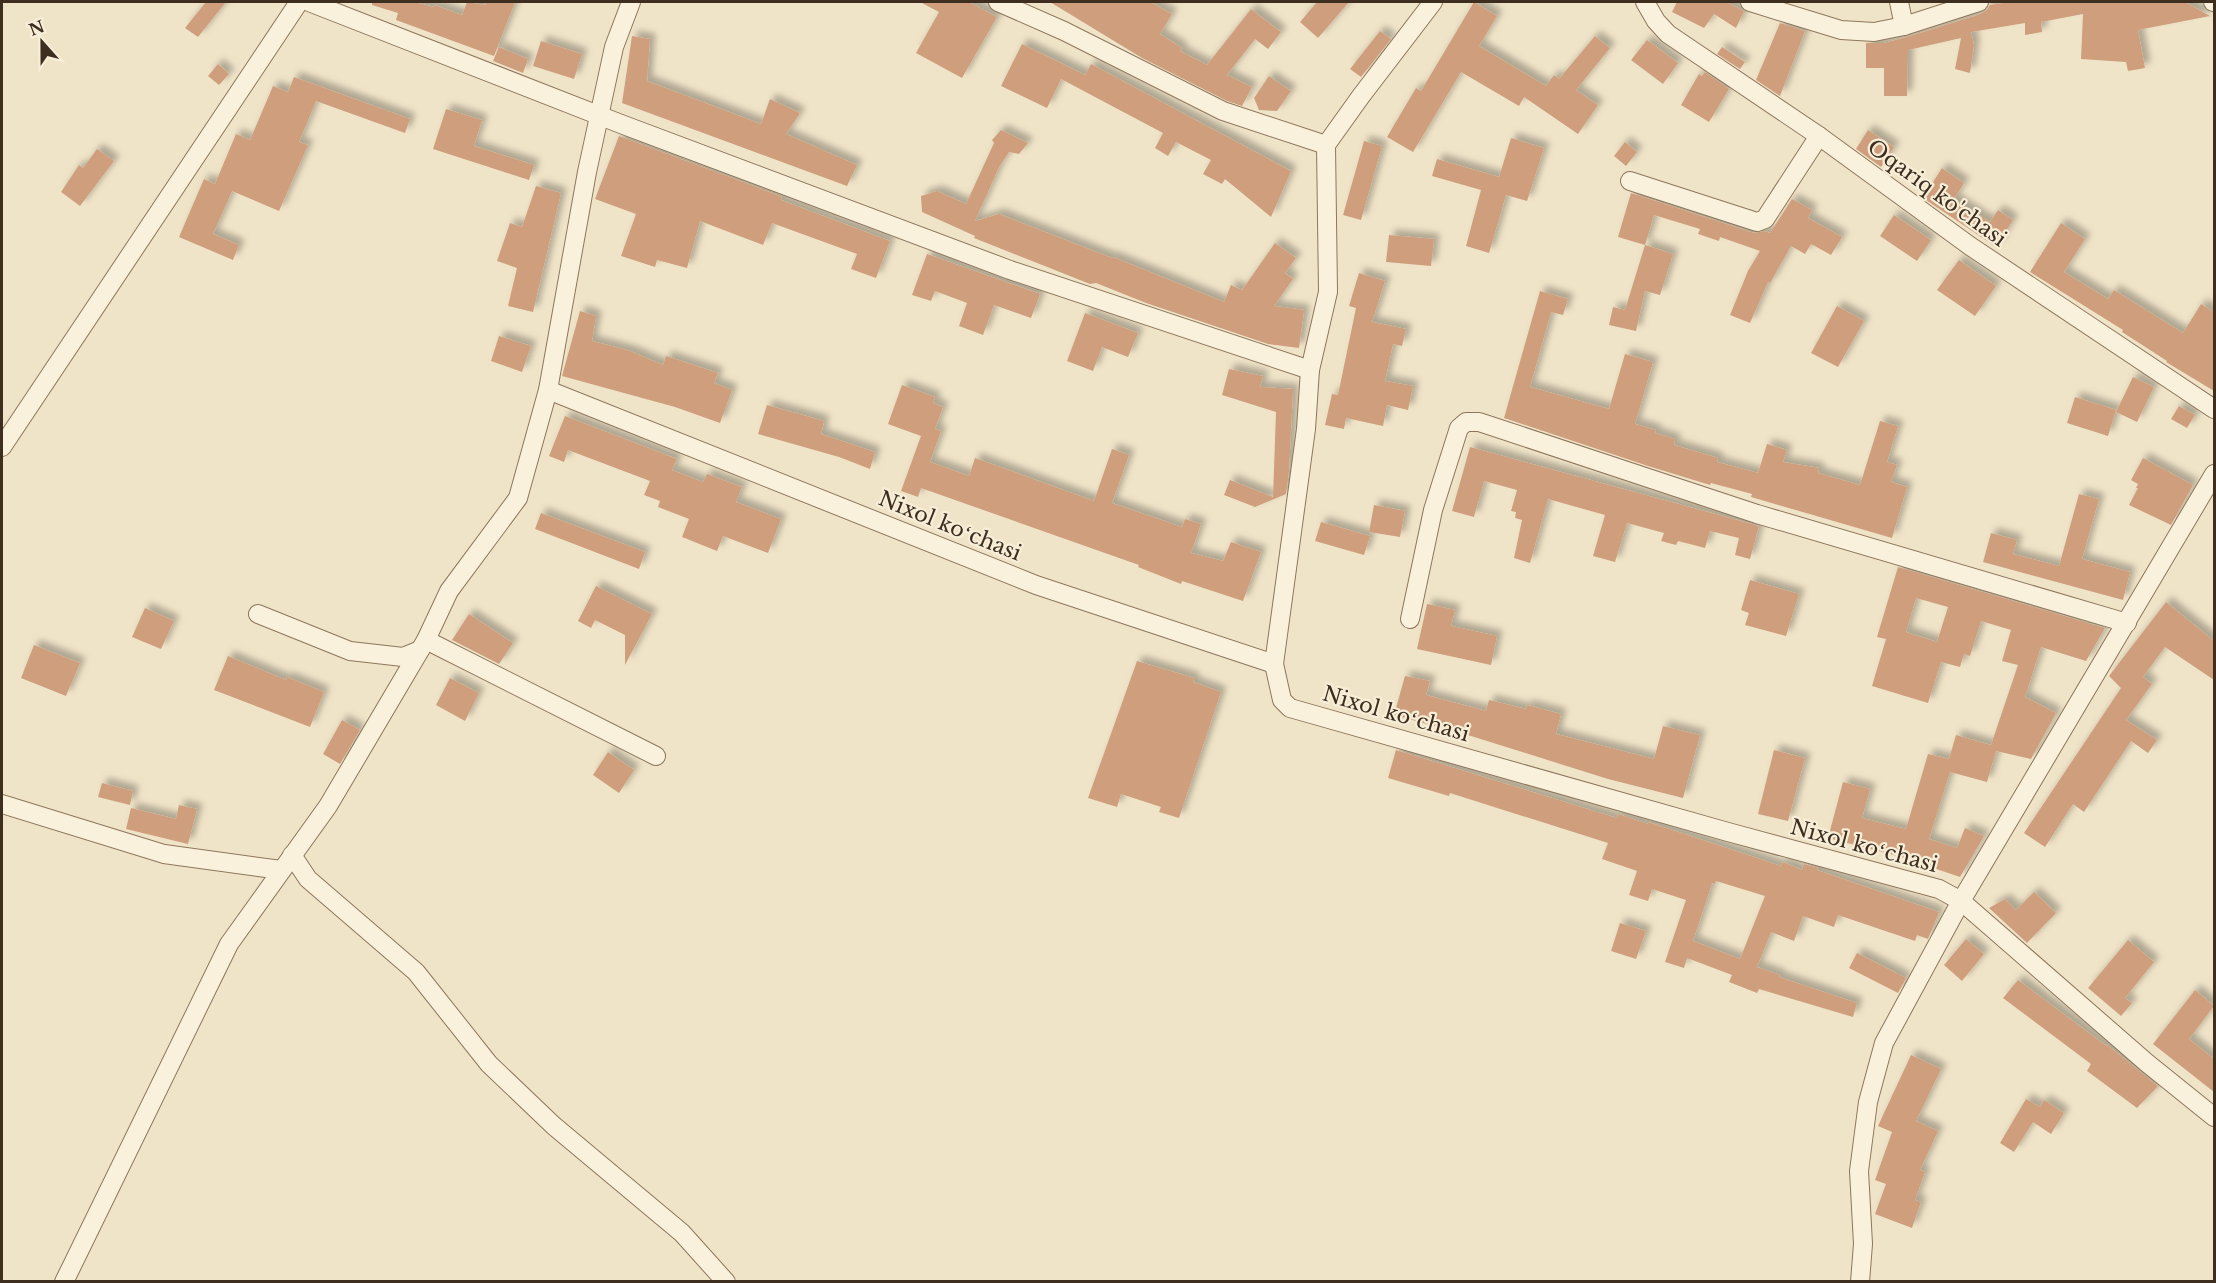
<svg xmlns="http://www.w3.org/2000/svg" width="2216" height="1283" font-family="'Libre Baskerville',serif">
	<defs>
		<filter id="shadow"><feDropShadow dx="5.5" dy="-5.5" stdDeviation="3" flood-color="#0004"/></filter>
	</defs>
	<rect width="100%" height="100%" fill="#f0e4c8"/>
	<g fill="#cf9f7d" fill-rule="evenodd" filter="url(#shadow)">
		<path d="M206,2h20l-28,35 -13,-9z"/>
		<path d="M372,2h42l20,5 1,-2 27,10 5,-13 18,3 2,-3h28l-21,54 -98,-36 2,-7 -26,-8z"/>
		<path d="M920,2h49l28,15 -35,61 -46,-25 23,-41z"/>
		<path d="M1050,2h100l22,12 -12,20 22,14 -2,3 27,14 44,-56 30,23 -13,17 -13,-10 -28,36 25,12 -10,19 -15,-5 -85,-43z"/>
		<path d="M1317,2h32l-31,36 -18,-16z"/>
		<path d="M1474,2l23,14 -18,30 67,40 8,-11 5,4 36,-43 15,12 -34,42 22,15 -20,29 -54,-37 -5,9 -58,-34 -48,80 -26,-15 29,-49 5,3z"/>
		<path d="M1677,2h49l18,9 -8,17 -22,-14 -10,14 -32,-16z"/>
		<path d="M2011,2h174l25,14 -72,14 7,38 -17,3 -2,-9 -45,-3 2,-45 -42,8 1,10 -17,3v-12l-54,9 3,13 -4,28 -15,-4 6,-31 -53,12 -1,46h-23v-28h-18v-25h18l23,-6 71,-22 9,-5 3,-5z"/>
		<path d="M1780,23l25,8 -25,65 -24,-16z"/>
		<path d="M1380,31l11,8 -30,38 -11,-8z"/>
		<path d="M632,36l18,3 -3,42 114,43 9,-25 30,14 -14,21 71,31 -10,21 -225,-83z"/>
		<path d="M1647,40l31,23 -15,21 -32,-24z"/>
		<path d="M541,41l41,13 -8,25 -41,-13z"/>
		<path d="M1022,44l63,31 6,-11 200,107 -20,46 -46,-38 -3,5 -19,-10 8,-14 -35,-18 -8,14 -13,-8 8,-15 -102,-54 -14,29 -46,-22z"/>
		<path d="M499,47l29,12 -5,14 -30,-12z"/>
		<path d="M1722,47l23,15 -5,7 -23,-15z"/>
		<path d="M218,64l11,10 -10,11 -11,-9z"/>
		<path d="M1705,72l24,17 -20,33 -28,-17 18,-31 3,2z"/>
		<path d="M1269,76l22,15 -14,20 -18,-1 -5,-12z"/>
		<path d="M294,77l116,42 -5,14 -89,-32 -17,41 9,3 -29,66 -47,-20 -19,43 26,11 -6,15 -54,-23 25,-58 11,5 21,-50 14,6 23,-54 15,6z"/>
		<path d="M446,109l36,11 -8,26 60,19 -5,15 -96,-31z"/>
		<path d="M1001,130l27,13 -9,11 -10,-2 -10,15 -24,54 24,-7 113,44 1,-1 111,45 7,-17 11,5 33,-47 21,15 -11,15 8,6 -19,27 30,4 -5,38 -31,-4 -122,-41 -50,-20 -6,1 -116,-46 1,-2 -53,-24 -1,-16 16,-5 29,13 28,-61 -2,-3z"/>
		<path d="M1868,130l26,17 -13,20 -25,-18z"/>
		<path d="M619,136l132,49 31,12 -1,3 109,41 -14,37 -25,-9 6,-15 -85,-31 -9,22 -63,-24 -13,47 -30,-8 -2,7 -34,-11 15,-42 -41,-15z"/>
		<path d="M1511,138l33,10 -17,53 -21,-6 -17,58 -23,-7 15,-56 -49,-14 5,-17 62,18z"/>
		<path d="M1364,141l18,5 -21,74 -18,-5z"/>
		<path d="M1625,142l12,10 -11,14 -12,-10z"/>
		<path d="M97,149l17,12 -34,45 -19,-14 18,-27 4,3z"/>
		<path d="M1942,168l22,15 -10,16 36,23 8,-12 15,10 -17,27 -73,-49z"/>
		<path d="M536,186l25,7 -28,119 -25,-6 9,-38 -20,-7 13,-38 12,4z"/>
		<path d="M1631,193l123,40 10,-2 6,2 22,-34 20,11 -4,8 34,19 -11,18 -20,-11 -6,10 -14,-8 -21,37 -2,-1 -18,41 -20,-8 18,-44 12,-20 -40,-14 -1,4 -21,-7 2,-5 -46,-14 -9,30 -27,-8z"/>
		<path d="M1894,215l37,25 -14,21 -37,-25z"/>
		<path d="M2061,223l24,16 -21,33 44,27 6,-9 69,43 18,-29 13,8v79l-48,-29 1,-1 -45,-29 1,-2 -93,-58z"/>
		<path d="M1389,235l45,4 -3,27 -45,-4z"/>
		<path d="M1645,245l28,9 -13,41 -15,-4 -9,40 -27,-6 4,-18 12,3z"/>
		<path d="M927,254l113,40 -9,24 -37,-13 -11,30 -24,-9 8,-23 -32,-12 -4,10 -19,-6z"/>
		<path d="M1959,260l37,26 -21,30 -38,-26z"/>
		<path d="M1359,273l26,8 -13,41 34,7 -4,17 -9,-2 -8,37 28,5 -5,24 -21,-5 -4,21 -37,-8 -2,11 -19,-4 7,-31 6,1 18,-87 -7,-2z"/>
		<path d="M1540,291l28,8 -5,16 -12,-3 -21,75 79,22 16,-55 28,8 -18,62 21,6 -1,3 20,6 -1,6 44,13 -1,4 41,11 9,-29 20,6 -4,12 36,6 -1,5 42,12 20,-64 18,5 -11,36 10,3 -6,17 16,5 -15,51 -141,-41 1,-3 -41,-11 -1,2 -62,-19 -144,-48z"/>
		<path d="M1837,306l27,15 -26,46 -27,-14z"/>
		<path d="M580,311l16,5 -4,25 38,10 33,14 3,-9 52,17 -4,10 18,7 -12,33 -45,-16 -113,-31z"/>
		<path d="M1085,313l53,20 -10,24 -26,-10 -9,24 -26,-10z"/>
		<path d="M499,336l32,10 -9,26 -31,-11z"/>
		<path d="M1229,369l34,7 -3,11 33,2 -4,81 -3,24 -31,13 -31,-12 6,-15 43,17 3,-85 -54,-17z"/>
		<path d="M2133,377l21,10 -17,35 -21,-10z"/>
		<path d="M902,385l33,12 -2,6 10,4 -8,22 6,2 -11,31 39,14 6,-18 119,43 18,-52 17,6 -17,48 70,24 3,-8 16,5 -10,29 32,8 8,-19 30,10 -18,49 -61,-20 -1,3 -43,-17 1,-2 -218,-77 -3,9 -17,-6 20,-55 -33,-12z"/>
		<path d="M2075,397l41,13 -8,26 -41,-13z"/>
		<path d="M767,405l57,16 -3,13 54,18 -5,17 -31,-12 -81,-23z"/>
		<path d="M2179,406l16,9 -8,13 -16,-9z"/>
		<path d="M565,416l112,43 -5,11 31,12 4,-8 35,13 -6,15 45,17 -13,34 -45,-17 -6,15 -35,-14 7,-18 -31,-12 2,-6 -16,-6 6,-14 -82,-31 -4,12 -15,-6z"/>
		<path d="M1470,447l289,79 -9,33 -15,-4 4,-17 -29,-7 -5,17 -27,-7 -2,4 -15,-4 3,-8 -37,-10 -12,39 -22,-6 12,-41 -57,-16 -18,64 -16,-5 8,-38 -7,-2 1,-6 -5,-1 6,-21 -33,-9 -10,36 -22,-6z"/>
		<path d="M2143,458l50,27 -22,40 -42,-20 9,-17h-2l2,-4 -7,-4z"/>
		<path d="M2079,494l20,5 -17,60 48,13 -7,28 -140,-38 8,-29 26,7 -4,14 46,12z"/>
		<path d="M1374,505l31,6 -5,26 -31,-5z"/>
		<path d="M541,513l104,39 -6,17 -104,-40z"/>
		<path d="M1321,522l49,14 -6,19 -49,-14z"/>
		<path d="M1898,567l207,61 -19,33 -45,-14 -16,50 31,16 -25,46 -35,-8 -9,31 -37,-10 -21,67 28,9 8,-20 19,8 -24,41 -62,-21 -70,-18 15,-56 27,7 -8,29 44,11 22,-75 21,5 7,-24 35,10 27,-80 -16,-4 9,-31 -30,-9 -11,35 -6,-2 -4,13 -19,-5 -13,41 -56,-17 14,-47 -9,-2zM1916,598l32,9 -11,35 -31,-10z"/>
		<path d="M1750,580l49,14 -13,42 -41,-11 4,-12 -8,-3z"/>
		<path d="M596,586l56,28 -27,51v-30l-30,-15 -4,8 -13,-7z"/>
		<path d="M2166,602l48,39v39l-49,-33 -22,30 9,7 -26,36 31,20 -9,13 -17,-12 -47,71 -11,-8 -28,43 -21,-14 97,-145 -12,-12z"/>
		<path d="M1427,604l28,6 -4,16 46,10 -6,29 -74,-16z"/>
		<path d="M145,608l29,13 -13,28 -29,-12z"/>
		<path d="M469,614l44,29 -14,21 -47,-24z"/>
		<path d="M34,645l46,18 -14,33 -45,-18z"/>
		<path d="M228,656l58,24 1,-3 37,15 -14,35 -96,-37z"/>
		<path d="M1137,661l57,17 -1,4 28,10 -42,126 -20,-6 2,-5 -40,-13 -4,13 -29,-9z"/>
		<path d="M1405,676l25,5 -4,14 60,16 3,-11 37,9 1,-4 34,9 -5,20 98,25 9,-33 37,9 -17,63 -75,-19 -137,-43 -77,-21z"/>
		<path d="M450,678l29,15 -14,28 -29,-16z"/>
		<path d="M342,720l18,10 -20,34 -17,-10z"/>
		<path d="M1396,750l221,68 1,-4 30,10v-2l133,44 2,-4 19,8 2,-6 14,4 -1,2 122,42 -11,27 -11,-4 -2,6 -77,-26 -4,12 -31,-11 -9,25 -23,-9 -14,35 23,8 -1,2 78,26 -4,14 -94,-28 -2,4 -28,-11 3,-7 -45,-17 -3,10 -19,-6 21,-62 -34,-11 -4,12 -19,-6 8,-24 -35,-12 6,-16 -158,-50 -1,3 -61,-18zM1716,881l49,15 -25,63 -47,-18 19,-58 3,1z"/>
		<path d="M1774,750l31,8 -17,63 -30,-7z"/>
		<path d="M608,752l26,18 -15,23 -26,-18z"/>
		<path d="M102,783l31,8 -3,14 -32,-8z"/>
		<path d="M179,805l18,4 -9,35 -62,-15 5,-21 45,11z"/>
		<path d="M2034,892l22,21 -29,30 -38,-35 16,-9 11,11z"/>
		<path d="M1620,923l26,8 -10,28 -25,-8z"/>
		<path d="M1966,939l18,15 -22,27 -18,-16z"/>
		<path d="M2128,940l26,22 -29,36 7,5 -11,13 -33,-28z"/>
		<path d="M1857,953l49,25 -8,15 -49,-25z"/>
		<path d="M2018,980l87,65 1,-1 52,42 -21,22 -50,-37 4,-7 -88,-66z"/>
		<path d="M2195,990l19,16 -25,33 25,20v33l-61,-48z"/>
		<path d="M1911,1055l30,14 -25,52 22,10 -18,39 5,2 -10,28 6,2 -9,26 -37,-14 11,-30 -11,-4 17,-48 -14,-6z"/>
		<path d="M2026,1099l14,8 4,-7 20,13 -13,21 -18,-12 -19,30 -14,-9z"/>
	</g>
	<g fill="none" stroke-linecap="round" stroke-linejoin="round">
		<g stroke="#8d765c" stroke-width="20">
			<g id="minor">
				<path d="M309,2l312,122 389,146 300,100"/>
				<path d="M998,2l66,29 159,80 103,34"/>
				<path d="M1645,2l11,19 12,13 151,102 151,110 244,163"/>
				<path d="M1750,2l91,28 33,2 30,-6 75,-24"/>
				<path d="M1899,2l5,24"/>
				<path d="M2213,2h1"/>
				<path d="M1630,181l127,41 8,-3 54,-83"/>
				<path d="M548,390l488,195 238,79 8,36 8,8 438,124 211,57 22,12 186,162 67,54"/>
				<path d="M2,447l297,-445"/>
				<path d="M258,614l92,37 53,6 17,-7"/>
				<path d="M1410,619l23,-109 26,-82 7,-6h13l278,92 370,109"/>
				<path d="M426,640l230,116"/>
				<path d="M1274,664l32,-235 4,-59 18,-78 -2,-147 35,-49 72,-94"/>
				<path d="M2,804l162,50 117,16"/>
				<path d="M292,855l16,24 108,93 73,92 65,62 128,107 44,49"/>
				<path d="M64,1282l165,-338 99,-138 98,-166 23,-49 69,-93 30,-108 39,-218 27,-125 17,-45"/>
				<path d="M1860,1282l3,-38 -4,-73 9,-69 16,-59 77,-142 253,-427"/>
			</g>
		</g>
		<use href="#minor" stroke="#faf1dc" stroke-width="18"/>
	</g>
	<g text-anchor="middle" stroke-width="4.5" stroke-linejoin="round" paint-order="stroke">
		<g font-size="21" fill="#3d2e20" stroke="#f7eed8">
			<text transform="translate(1937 193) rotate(36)" y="7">Oqariq ko'chasi</text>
			<text transform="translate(950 526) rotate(22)" y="7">Nixol koʻchasi</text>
			<text transform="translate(1396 714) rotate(16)" y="7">Nixol koʻchasi</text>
			<text transform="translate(1864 846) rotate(15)" y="7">Nixol koʻchasi</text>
		</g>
	</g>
	<rect width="2216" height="1283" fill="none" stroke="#3d2e20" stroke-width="6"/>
	<g transform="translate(42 42) rotate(339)" stroke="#f7eed8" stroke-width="4.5" paint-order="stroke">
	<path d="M0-4.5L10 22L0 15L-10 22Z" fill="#3d2e20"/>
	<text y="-9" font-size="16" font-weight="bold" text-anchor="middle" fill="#3d2e20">N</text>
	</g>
</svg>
